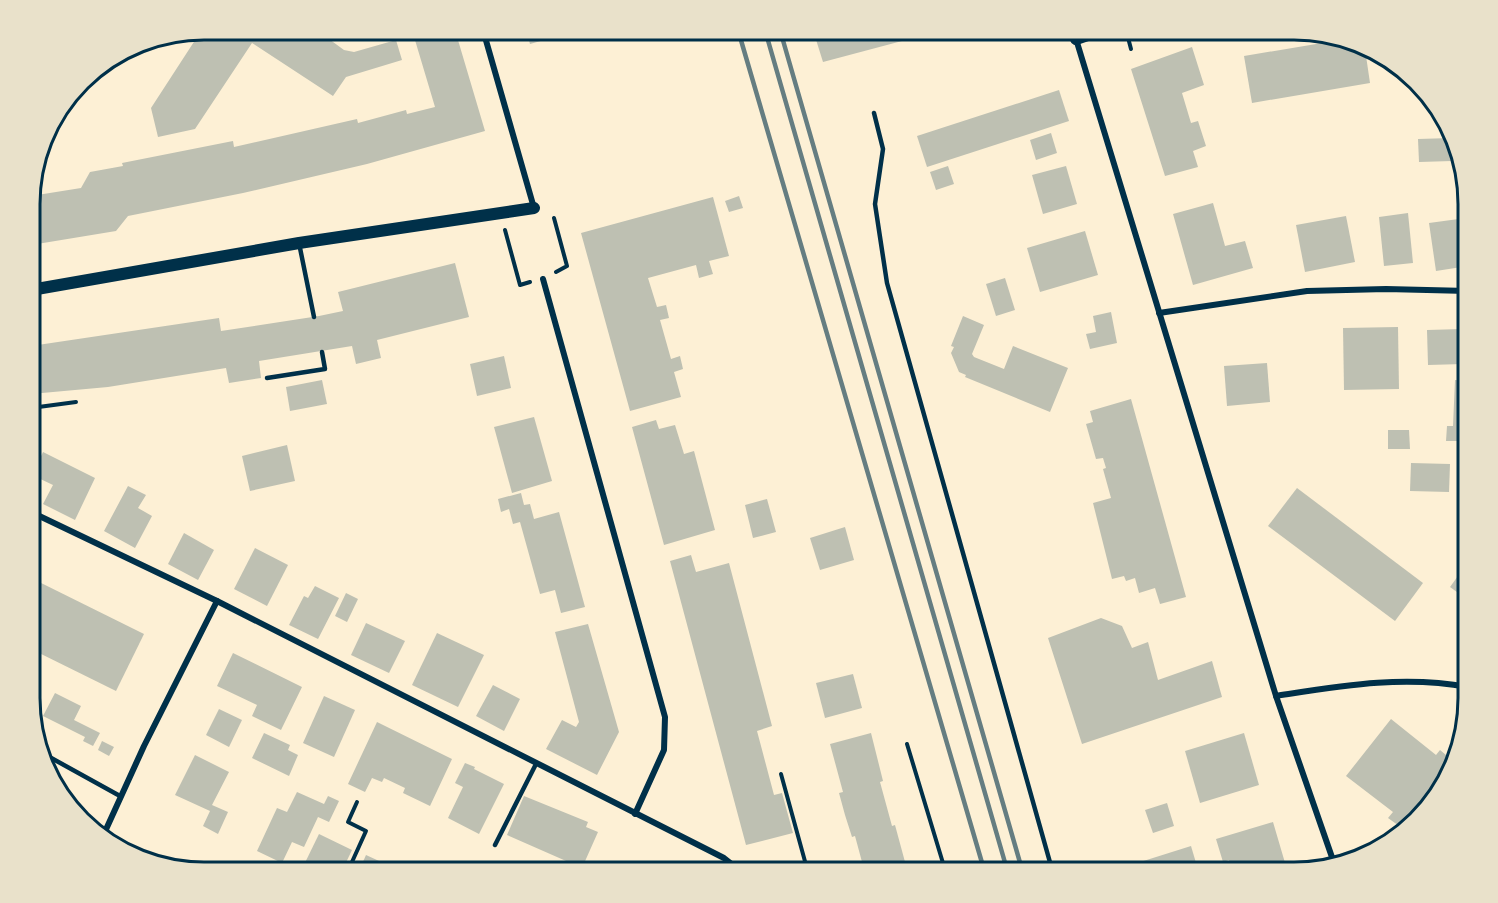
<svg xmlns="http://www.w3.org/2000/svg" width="1498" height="903" font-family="Arial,sans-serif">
	<rect width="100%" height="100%" fill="#fdf0d5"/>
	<g fill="#bec0b2">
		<path d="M319,30l-1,1 26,19 10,2 42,-12 6,20 -56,17 -13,19 -81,-53 -57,86 -37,8 -7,-29 50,-77z"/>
		<path d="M412,30h43l30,101 -118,33 -124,29 -115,23 -12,15 -85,14v-49l50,-8 9,-16 33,-6 -1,-3 111,-22 1,6 123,-28 1,4 48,-13 1,4 28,-7z"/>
		<path d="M526,30h49l1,1 -46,13z"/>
		<path d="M813,30h99l5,7 -94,25z"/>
		<path d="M1334,41l31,8 5,34 -118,20 -8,-47z"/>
		<path d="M1192,47l12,38 -22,8 9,30 7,-2 8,25 -13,5 5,16 -33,9 -34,-107z"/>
		<path d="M92,72l-21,32 -3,-2 21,-28z"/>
		<path d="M1059,90l10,31 -142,46 -10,-31z"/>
		<path d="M1051,133l6,20 -21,7 -6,-20z"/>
		<path d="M1451,138l1,23 -33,1 -1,-23z"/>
		<path d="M948,166l6,18 -18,6 -6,-18z"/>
		<path d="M1066,166l11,38 -34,10 -11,-39z"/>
		<path d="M739,196l4,12 -14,4 -4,-11z"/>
		<path d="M713,197l16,59 -20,5 4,13 -14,4 -3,-13 -48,13 9,29 9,-2 3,13 -9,2 11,39 9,-3 3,13 -9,3 7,25 -51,14 -49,-178z"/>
		<path d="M1213,203l12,43 20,-5 8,27 -60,17 -20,-71z"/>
		<path d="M1408,213l5,50 -29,3 -5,-49z"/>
		<path d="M1346,216l9,46 -50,10 -9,-47z"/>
		<path d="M1466,218l2,48 -32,5 -7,-48z"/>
		<path d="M1085,231l13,44 -58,17 -13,-44z"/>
		<path d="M455,263l14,54 -92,23 4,18 -25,6 -4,-18 -93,15 2,17 -32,5 -3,-15 -118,19 -77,7v-48l188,-28 2,13 98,-15 24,-5 -5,-19z"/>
		<path d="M1005,278l10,32 -19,6 -10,-32z"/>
		<path d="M1111,312l6,31 -27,6 -4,-15 10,-2 -3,-16z"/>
		<path d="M963,316l21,9 -12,29 2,3 30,12 9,-23 55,22 -18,44 -85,-35 1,-2 -7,-3 -8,-19 3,-6 -3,-1z"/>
		<path d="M1398,327l1,62 -55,1 -1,-62z"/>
		<path d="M1462,329l1,35 -35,1 -1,-35z"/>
		<path d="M504,356l7,32 -34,8 -7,-32z"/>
		<path d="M1267,363l3,39 -43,4 -3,-40z"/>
		<path d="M322,380l5,24 -37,7 -4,-24z"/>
		<path d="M1455,380l13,1v60h-22l1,-15h6z"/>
		<path d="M1131,399l55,198 -26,7 -5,-16 -16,5 -4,-15 -9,3 -2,-5 -12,3 -19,-76 18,-5 -8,-29 3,-1 -3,-10 -7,1 -10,-35 7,-2 -3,-11z"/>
		<path d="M534,417l18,64 -40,12 -18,-66z"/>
		<path d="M656,420l3,9 16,-4 9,29 10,-3 21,79 -51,15 -32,-118z"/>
		<path d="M1388,430h21l1,19h-22z"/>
		<path d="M287,445l8,36 -45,10 -8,-35z"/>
		<path d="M43,452l52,26 -20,42 -32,-16 10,-19 -21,-10z"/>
		<path d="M1411,463l39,1 -1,28 -39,-1z"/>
		<path d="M128,486l18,9 -8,13 14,8 -17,32 -31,-17z"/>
		<path d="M1297,488l126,95 -28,38 -127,-95z"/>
		<path d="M521,493l3,12 6,-1 4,15 25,-7 26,95 -24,6 -6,-23 -15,4 -20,-72 -7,2 -4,-15 -8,3 -3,-13z"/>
		<path d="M767,499l9,33 -23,6 -8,-33z"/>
		<path d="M845,527l9,33 -34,10 -10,-32z"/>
		<path d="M184,533l30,17 -16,30 -30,-16z"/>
		<path d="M255,548l33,17 -21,41 -33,-17z"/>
		<path d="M691,555l5,17 33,-9 43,163 -15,5 17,64 8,-2 11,40 -47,12 -76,-284z"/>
		<path d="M1468,562v38l-18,-13z"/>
		<path d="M31,578l113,56 -28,57 -85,-42z"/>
		<path d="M315,586l24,12 -21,41 -29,-14 15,-29 4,2z"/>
		<path d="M346,593l12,6 -11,23 -12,-6z"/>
		<path d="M1101,618l21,8 10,22 16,-6 10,38 54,-19 10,36 -140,47 -34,-106z"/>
		<path d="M366,623l39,18 -16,32 -38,-18z"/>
		<path d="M588,624l31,108 -22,43 -51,-26 16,-29 14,7 3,-5 -24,-90z"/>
		<path d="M437,633l47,22 -26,52 -46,-22z"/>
		<path d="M233,653l69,34 -21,43 -29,-14 5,-11 -40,-19z"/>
		<path d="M853,674l9,34 -37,10 -9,-35z"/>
		<path d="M493,685l27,14 -16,32 -28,-15z"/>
		<path d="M55,693l26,13 -7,14 26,13 -7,13 -10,-5 2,-4 -42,-21z"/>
		<path d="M324,696l31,14 -21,47 -31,-14z"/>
		<path d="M219,709l23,11 -13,27 -23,-12z"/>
		<path d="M1391,719l45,36 4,-5 12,10 -4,13 -33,42 -13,13 -14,-10 5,-6 -47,-36z"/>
		<path d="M377,722l75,37 -22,47 -27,-13 2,-5 -21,-10 -2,4 -10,-4 -7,14 -17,-8z"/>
		<path d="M264,733l26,12 -2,5 10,5 -9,21 -37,-18z"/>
		<path d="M871,733l12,48 -3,1 12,44 3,-1 13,48h-43l-10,-37 -3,1 -7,-22 -6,-22 4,-1 -13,-48z"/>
		<path d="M1244,733l15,52 -59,18 -15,-52z"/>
		<path d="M102,741l12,6 -5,9 -11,-6z"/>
		<path d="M195,755l34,17 -17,33 16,7 -10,22 -15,-8 7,-15 -35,-16z"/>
		<path d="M465,763l10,4 -1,2 30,15 -25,50 -31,-16 15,-31 -8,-4z"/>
		<path d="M297,792l27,12 4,-8 11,5 -10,21 -11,-5 -14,30 -12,-5 -10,21 -25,-12 20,-43 10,4z"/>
		<path d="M524,796l64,26 -2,5 12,5 -16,36 -75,-33z"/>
		<path d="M1167,803l7,23 -21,7 -8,-23z"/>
		<path d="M1273,822l15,51h-55l-4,-13 -6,2 -7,-23z"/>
		<path d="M319,834l33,16 -11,23h-41z"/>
		<path d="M1191,846l8,27h-80l-1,-4z"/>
		<path d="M366,855l35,16v2h-43z"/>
		<path d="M509,864l19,9h-24z"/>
	</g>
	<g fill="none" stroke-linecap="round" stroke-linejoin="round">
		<g stroke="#003049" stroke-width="4">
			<path d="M1126,30l5,19"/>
			<path d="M554,218l13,48 -11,6"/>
			<path d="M505,230l15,55 10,-3"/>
			<path d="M31,408l45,-6"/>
			<path d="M907,744l39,129"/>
			<path d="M781,774l25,91 -3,7"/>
			<path d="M347,873l19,-42 -18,-9 9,-20"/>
		</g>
		<g stroke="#003049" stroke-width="4.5">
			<path d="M874,113l9,36 -8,55 12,79 166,590"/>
			<path d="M299,243l15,74"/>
			<path d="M267,378l58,-9 -3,-17"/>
			<path d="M44,754l76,42"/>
			<path d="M495,845l41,-81"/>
			<path d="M738,869l28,-2 22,6"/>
		</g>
		<g stroke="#003049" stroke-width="6">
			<path d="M483,30l51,178"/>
			<path d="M1076,39l200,657 58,167"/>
			<path d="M543,279l122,438 -1,33 -29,64"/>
			<path d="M1159,313l148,-22 79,-2 82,2"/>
			<path d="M31,512l186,89 507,257 14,11 2,4"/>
			<path d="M1276,696c65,-10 126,-21 192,-9"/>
			<path d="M103,836l41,-90 73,-145"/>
		</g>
		<g stroke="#003049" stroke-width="12">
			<path d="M1076,39l26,-9"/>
			<path d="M31,290l268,-47 235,-35"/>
		</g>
		<g stroke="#657d81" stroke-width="4.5">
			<path d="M738,30l247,843"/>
			<path d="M765,30l243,843"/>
			<path d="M780,30l243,843"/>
		</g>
	</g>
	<path d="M0 0H1498V903H0ZM204 40H1294A164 164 0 0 1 1458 204V698A164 164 0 0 1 1294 862H204A164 164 0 0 1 40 698V204A164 164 0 0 1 204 40Z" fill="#e9e1ca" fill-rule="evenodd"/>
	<path fill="none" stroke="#003049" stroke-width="3" d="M204 40H1294A164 164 0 0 1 1458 204V698A164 164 0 0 1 1294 862H204A164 164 0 0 1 40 698V204A164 164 0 0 1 204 40Z"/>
</svg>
